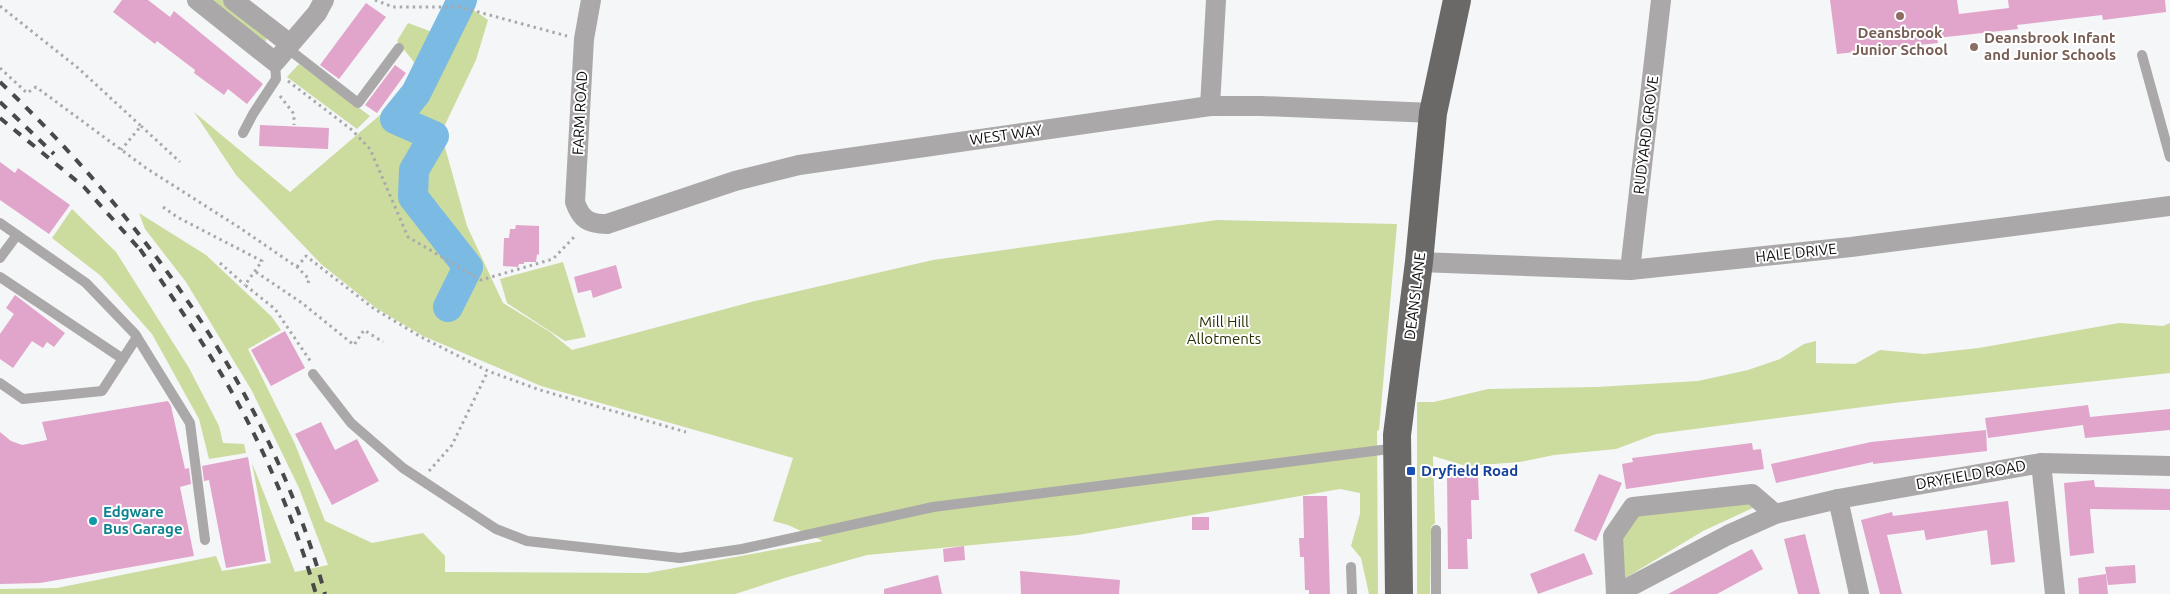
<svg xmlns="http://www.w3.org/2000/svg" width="2170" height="594" font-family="Ubuntu,sans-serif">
	<rect width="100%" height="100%" fill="#f5f6f8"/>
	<g fill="#ccdb9e">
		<path d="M207,0h15l45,35 -1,6 -2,1z"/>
		<path d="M466,5l22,15 -12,40 -35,73 26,93 36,77 47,29 22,18 183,-49 178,-41 284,-40 180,4 -18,206 -2,1 1,163h-9l-8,-36 -10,-12 9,-32v-21l-20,-4 -262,46 -211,20 -79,22 -53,17h-735v-5l57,-1 159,-32 6,15 49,-8 -19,-100 43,109 33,-7 -29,-77 -47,-97 -66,-109 -41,-53 -6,-16 67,42 66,62 9,13 -33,19 47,95 30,77 47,22 51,-10 22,23v16l202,1 176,-32 -35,-16 -15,-4 20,-63 -252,-72 -118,-50 -47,-28 -55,-44 -85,-89 -42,-63 96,80 117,-100 7,-30 -17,-21 11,-18 27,10z"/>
		<path d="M299,64l71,52 -13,13 -70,-52z"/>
		<path d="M72,209l44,43 73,116 30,58 4,17 21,1 2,9 -37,6 -10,-40 -47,-85 -51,-58 -49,-38z"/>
		<path d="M563,262l23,75 -21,4 -58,-38 -7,-24z"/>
		<path d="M2119,323l44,3 7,-3v50l-276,30 -238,31 -40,15 -62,6 -34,7 -54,4 -33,-10 2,67 -4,4 -1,67h-13v-192h17l54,-13 109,-2 101,-6 50,-11 32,-11 24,-15 12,-3v22l39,1 25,-14 44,4 55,-6z"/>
		<path d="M1744,501l11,6 -52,24 -81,49 -3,-41 17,-27z"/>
	</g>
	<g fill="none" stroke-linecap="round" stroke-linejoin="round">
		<path stroke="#7bbae3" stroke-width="30" d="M448,307l20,-40 -55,-70 1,-27 20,-34 -39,-17 21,-26 46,-93"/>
	</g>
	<g fill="#e1a4ca">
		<path d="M122,0h26l22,17 4,-6 89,73 -16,20 -19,-15 -4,6 -30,-22 1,-3 -38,-29 -2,3 -42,-32z"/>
		<path d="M1830,0h127l2,14 50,-6 -1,-8h157l1,12 -63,8 -1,-5 -85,10 1,4 -81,9 1,5 -101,11z"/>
		<path d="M366,3l20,14 -47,62 -19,-14z"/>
		<path d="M395,65l11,8 -29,40 -12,-8z"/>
		<path d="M260,125l69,3 -1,21 -69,-3z"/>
		<path d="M0,162l15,11 3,-5 52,37 -21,29 -49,-34z"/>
		<path d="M516,225l23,1v29l-2,-1 -1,8h-12v2h-5l-1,3 -15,-1 1,-28h5l1,-9h5z"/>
		<path d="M616,265l6,23 -29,10 -2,-8 -13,3 -4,-16z"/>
		<path d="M15,295l50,38 -11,14 -7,-5 -4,6 -11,-7 -19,27 -13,-9v-25l14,-20 -8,-6z"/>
		<path d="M285,331l20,37 -34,18 -20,-36z"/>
		<path d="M168,401l3,5 14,63 4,-1 2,16 -11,3 14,69 -154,27 -40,1v-152l11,9 11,4 25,-5 -5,-18z"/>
		<path d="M2088,405l2,12 80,-8v21l-85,8 -2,-13 -95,13 -3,-20z"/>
		<path d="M321,422l14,28 22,-11 22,42 -47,24 -37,-71z"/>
		<path d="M1986,430l1,21 -114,13v-2l-97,21 -5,-19 100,-22z"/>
		<path d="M1752,443l1,7 8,-1 3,20 -138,20 -4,-25 11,-2 -1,-4z"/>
		<path d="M248,457l18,104 -40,7 -17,-88 -5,1 -2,-15z"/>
		<path d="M1447,473h20v5l11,-1 1,23h-8l1,39h-5l1,30h-20z"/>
		<path d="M1599,474l23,9 -26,58 -22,-10z"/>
		<path d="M2094,480l1,7 75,2v21l-80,-1 4,44 -24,3 -6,-73z"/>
		<path d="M1303,496h24l3,98h-21v-4h-4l-1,-33h-4l-1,-19h5z"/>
		<path d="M2008,501l7,61 -24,3 -4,-35 -61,10 -2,-10 -37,5 15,59h-22l-19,-74 31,-8 1,4z"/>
		<rect x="1192" y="517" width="17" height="13"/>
		<path d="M1805,534l15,60h-22l-14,-55z"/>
		<path d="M964,546l1,14 -21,2 -1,-13z"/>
		<path d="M1752,549l11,20 -46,25h-49z"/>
		<path d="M1584,553l9,21 -55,20 -8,-20z"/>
		<path d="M2135,565l1,18 -28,2 -3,-18z"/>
		<path d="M1020,571l100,9 -1,14h-98z"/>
		<path d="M2106,574l2,20h-29l-1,-16z"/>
		<path d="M938,575l4,19h-58v-5z"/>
	</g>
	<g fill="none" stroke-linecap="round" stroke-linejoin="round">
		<g stroke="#a8a9aa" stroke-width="3" stroke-dasharray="2.5 4" stroke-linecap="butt">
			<path d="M375,0l18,7h67l107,29"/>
			<path d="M0,6l78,62 63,58 -20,24"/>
			<path d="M0,68l27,25 9,-6 110,81 94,60 57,39 12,12 -1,4"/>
			<path d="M288,81l64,49 18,19 38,88 73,43 72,-21 23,-24"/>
			<path d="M280,96l14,18v11"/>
			<path d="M141,126l39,36"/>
			<path d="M163,207l14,10 85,44 -17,24 30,24 36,53"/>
			<path d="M220,263l25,22"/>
			<path d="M297,267l9,-11 67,52 48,29 67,34 52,19 146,42"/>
			<path d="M256,272l46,31 52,42 10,-15 19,12"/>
			<path d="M429,471l23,-26 36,-74"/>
		</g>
		<g stroke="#aaa8a8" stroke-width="10">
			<path d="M287,48l71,55 41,-55"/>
			<path d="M2142,55l28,102"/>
			<path d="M243,133l10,-19 23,-35 -1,-17"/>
			<path d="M0,223l86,60 49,51 55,89 15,117"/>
			<path d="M0,258l17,-23"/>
			<path d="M0,277l123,82"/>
			<path d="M313,374l38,49 52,45 93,61 31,12 153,17 62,-9 191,-42 464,-59"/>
			<path d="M0,383l23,16 79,-8 35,-54"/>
			<path d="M1436,530v64"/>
			<path d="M1351,567l1,27"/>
		</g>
		<g stroke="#aaa8a8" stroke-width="20">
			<path d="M197,0l78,62 42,-49 7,-13"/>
			<path d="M233,0l57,44"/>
			<path d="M591,0l-7,39 -9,163c6,17 13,22 32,22l128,-43 64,-16 411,-59h51l172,7"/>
			<path d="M1210,106l6,-106"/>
			<path d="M1419,262l211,8 221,-23 319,-41"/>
			<path d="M1630,270l31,-270"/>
			<path d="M2041,463l14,131"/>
			<path d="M1838,499l21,95"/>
			<path d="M1616,594l112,-59 47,-21 63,-15 203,-36 129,3"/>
			<path d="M1616,594l-3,-58 20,-29 119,-13 23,20"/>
		</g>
		<path stroke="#6b6868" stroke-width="28" d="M1399,594l-2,-159 22,-173 14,-149 24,-113"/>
		<g stroke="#484949" stroke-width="4" stroke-dasharray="9 9" stroke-linecap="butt">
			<path d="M0,82c148,141 271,313 325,512"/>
			<path d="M0,102l54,52"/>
			<path d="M0,118l84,69 59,66"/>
			<path d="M140,249c26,39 53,78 77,118 43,70 76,148 99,227"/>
		</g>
	</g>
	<g fill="#8d6e63" stroke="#fff" stroke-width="2">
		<circle cx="1900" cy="16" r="5"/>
		<circle cx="1974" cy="47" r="5"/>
	</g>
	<rect fill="#1a4fb4" stroke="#fff" stroke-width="2" x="1406" y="466" width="10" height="10" rx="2.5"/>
	<circle fill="#0f9aa8" stroke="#fff" stroke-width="2" cx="93" cy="521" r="5"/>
	<g text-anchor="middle" stroke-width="4" stroke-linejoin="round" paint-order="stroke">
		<g font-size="15" font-weight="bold" fill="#785e54" stroke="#fff">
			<text x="1900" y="38">Deansbrook<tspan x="1900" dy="17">Junior School</tspan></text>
			<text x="1984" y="43" text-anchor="start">Deansbrook Infant<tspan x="1984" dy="17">and Junior Schools</tspan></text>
		</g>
		<g font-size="15" fill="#0d0d0d" stroke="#fff">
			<text transform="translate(580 113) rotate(-87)" y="5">FARM ROAD</text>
			<text transform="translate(1006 135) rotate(-8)" y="5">WEST WAY</text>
			<text transform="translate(1646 135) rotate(-83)" y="5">RUDYARD GROVE</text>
			<text transform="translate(1796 253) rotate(-6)" y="5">HALE DRIVE</text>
			<text transform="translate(1415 296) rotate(-83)" y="5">DEANS LANE</text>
			<text transform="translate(1971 475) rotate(-10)" y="5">DRYFIELD ROAD</text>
		</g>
		<g font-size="15" fill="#283000" stroke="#fff">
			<text x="1224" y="327">Mill Hill<tspan x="1224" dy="17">Allotments</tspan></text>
		</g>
		<g font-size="15" font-weight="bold" fill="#164399" stroke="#fff" text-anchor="start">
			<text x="1421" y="476">Dryfield Road</text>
		</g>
		<g font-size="15" font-weight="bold" fill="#0d838f" stroke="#fff" text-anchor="start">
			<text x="103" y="517">Edgware<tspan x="103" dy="17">Bus Garage</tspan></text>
		</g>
	</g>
</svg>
